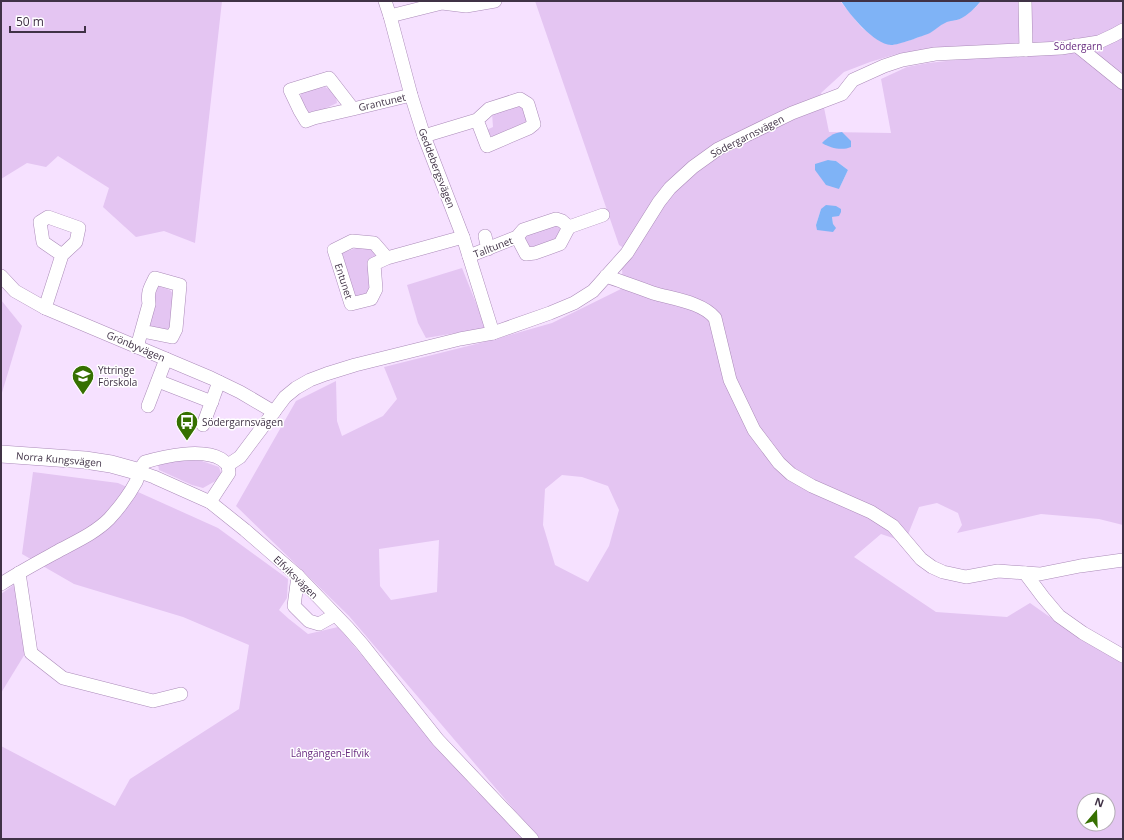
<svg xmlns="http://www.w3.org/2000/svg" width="1124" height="840" font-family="'Open Sans',sans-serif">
	<rect width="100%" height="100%" fill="#f6e1ff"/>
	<g fill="#e4c5f2" fill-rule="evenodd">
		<path d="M1,1h221l-27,242 -31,-12 -28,6 -33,-30 6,-19 -51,-32 -12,11 -19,-4 -26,16z"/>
		<path d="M535,1h305l22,27 22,14 7,3 20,-5 20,-8 14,-10 15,-3 16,-12 5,-6h39l13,37 -4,-37h94v524l-24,-6 -58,-5 -84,19 5,-8 -4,-12 -21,-10 -18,4 -14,35 -24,-8 -27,23 82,55 71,5 23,-14 17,12 76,45v179h-584l-190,-223 -113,-110 60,-105 40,-20 1,40 5,15 41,-20 14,-17 -13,-32 108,-27 60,-17 71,-35 -1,-20 11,-14 -14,-9zM1013,44l-11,11 -74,8 -21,4 -26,12 10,54 -62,-1 -8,-39 23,-21 26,-10 27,-8 39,-6zM828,160l8,1 12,9 -9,19zM821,209l18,6 -7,2 1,7 -17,1zM562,475l20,2 26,9 11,24 -10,36 -21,36 -33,-17 -12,-40 2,-36zM439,540l-2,52 -46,8 -11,-14 -1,-37zM1084,800h24v24h-24z"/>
		<path d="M325,87c8,4 11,7 12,16l-17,8 -12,1 -7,-11v-9z"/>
		<path d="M523,102l4,19 -34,16 -9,-6 9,-4 -1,-14z"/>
		<path d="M558,224l2,3v10l-32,12 -4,-13z"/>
		<path d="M368,245l11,8 -7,39 -16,6 -3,-4 -12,-34 1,-7 20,-7z"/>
		<path d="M462,268l24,60 -60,10 -8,-15 -11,-38z"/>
		<path d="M158,286l12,4 3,4 -3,39 -22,-3c1,-5 2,-10 4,-14 3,-8 5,-7 0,-15z"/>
		<path d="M1,300l21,26 -21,70z"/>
		<path d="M181,460l21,1 17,6 2,6 -2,6 -16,9 -11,-3 -33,-15 -1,-6z"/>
		<path d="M33,472l85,11 100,45 70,51 -1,19 -8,12 10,9 19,15 30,-7 137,163 22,18 27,31h-523v-93l114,60 15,-27 109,-70 10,-64 -66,-28 -109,-33 -52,-30z"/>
		<path d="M22,579l9,65 -30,49v-99z"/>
	</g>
	<g fill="#7fb3f6">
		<path d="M841,1h140c-5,6 -14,15 -21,18 -4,2 -10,1 -15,4 -5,2 -10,7 -15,10 -8,3 -31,12 -39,12 -17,-1 -41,-30 -50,-44z"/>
		<path d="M842,132l9,9v6c-9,4 -21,1 -29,-4 6,-6 11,-10 20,-11z"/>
		<path d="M828,160l8,1 12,9 -9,19 -13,-4 -11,-15v-6z"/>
		<path d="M826,205l10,1 5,3v3l-2,4 -7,1 1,7 3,4 -3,4 -16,-2 -1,-5 5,-16z"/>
	</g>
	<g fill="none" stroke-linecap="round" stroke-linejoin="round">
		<g stroke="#ab8bb9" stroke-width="14">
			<g id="minor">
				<path d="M385,1l5,15 21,79 13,41 39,101 30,96"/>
				<path d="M1025,1l1,49"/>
				<path d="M390,16l52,-13 24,3 29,-5"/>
				<path d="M1076,45l47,38"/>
				<path d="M353,109l-39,9 -8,3 -6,-10 -10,-21 39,-12 24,31 58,-14"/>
				<path d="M424,136l53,-16 12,-11 31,-10 8,5 6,20 -5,4 -42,18 -10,-26"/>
				<path d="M569,227l34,-12"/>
				<path d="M485,236l3,13"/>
				<path d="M469,256l48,-19 9,17 9,-1 25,-9 9,-17 -7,-6 -6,-2 -33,11 -6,7"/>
				<path d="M387,258l-13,6 2,25 -5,10 -20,5 -17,-54 18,-9 22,2 13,15 76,-21"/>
				<path d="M1,276l14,15 30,17 166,70 29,14 34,20"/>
				<path d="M606,276c16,6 32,11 47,17 20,6 49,9 62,25l15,62 24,50 25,33 12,11 21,12 59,26 22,14 28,33 11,8 11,5 23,5 32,-6 42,3 40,-8 43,-6"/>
				<path d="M45,308l17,-53 -19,-13 -3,-20 8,-5 31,11 -3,14 -14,13"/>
				<path d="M137,347l12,-43c-2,-12 1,-16 6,-26l25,7 -4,44 -4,8 -30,-6"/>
				<path d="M158,381l54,21"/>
				<path d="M148,406l18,-47"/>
				<path d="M203,425l16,-43"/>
				<path d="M228,465l12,-8 45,-60 11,-9 14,-8 16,-6 29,-9 105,-26 33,-6 57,-20 24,-10 19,-12 34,-38 32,-51 11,-14 23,-21 25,-18 74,-36 50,-19 11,-14 31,-14 18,-6 33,-6 126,-6 38,-6 15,-7 9,-5"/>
				<path d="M140,472l14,5 56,25 35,28 53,46 50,52 14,16 76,96 94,99"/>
				<path d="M210,502l19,-29 -1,-8"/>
				<path d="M19,573l12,80 32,25 90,23 28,-7"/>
				<path d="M1025,573l18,24 16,19 24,17 40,23"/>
				<path d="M298,576l-4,30 15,15 10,3 16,-9"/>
				<path d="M1,584c20,-13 41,-24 61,-35 17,-9 34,-17 47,-30 10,-11 20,-24 27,-37 3,-7 4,-14 9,-20 20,-6 57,-14 76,-3 3,2 5,4 7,6"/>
			</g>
		</g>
		<g stroke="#ab8bb9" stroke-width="18">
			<path id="major" d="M1,454l84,6 26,4 29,8"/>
		</g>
		<use href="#minor" stroke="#fff" stroke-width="13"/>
		<use href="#major" stroke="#fff" stroke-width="17"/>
	</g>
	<defs>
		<g id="school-pin" transform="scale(1.15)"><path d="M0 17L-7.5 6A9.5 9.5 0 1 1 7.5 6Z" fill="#367000" stroke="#fff"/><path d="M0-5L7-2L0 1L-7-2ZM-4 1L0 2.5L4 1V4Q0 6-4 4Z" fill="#fff"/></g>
		<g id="bus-pin" transform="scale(1.15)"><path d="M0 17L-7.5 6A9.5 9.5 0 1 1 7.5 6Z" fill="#367000" stroke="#fff"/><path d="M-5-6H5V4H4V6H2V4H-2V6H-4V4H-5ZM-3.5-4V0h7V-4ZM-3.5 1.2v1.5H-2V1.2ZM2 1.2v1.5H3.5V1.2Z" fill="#fff"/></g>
	</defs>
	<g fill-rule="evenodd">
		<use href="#school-pin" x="83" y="376"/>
		<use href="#bus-pin" x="187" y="422"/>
	</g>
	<g text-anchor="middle" stroke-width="3" stroke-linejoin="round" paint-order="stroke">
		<g font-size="10" fill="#692d80" stroke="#fff">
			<text x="1078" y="50">Södergarn</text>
			<text x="330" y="757">Långängen-Elfvik</text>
		</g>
		<g font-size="10" fill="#403246" stroke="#fff">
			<text transform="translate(382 102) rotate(-13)" y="4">Grantunet</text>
			<text transform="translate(747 136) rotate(-27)" y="4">Södergarnsvägen</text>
			<text transform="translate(437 168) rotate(69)" y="4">Geddebergsvägen</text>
			<text transform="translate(493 247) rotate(-21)" y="4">Talltunet</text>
			<text transform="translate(344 281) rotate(72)" y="4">Entunet</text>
			<text transform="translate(136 346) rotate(23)" y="4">Grönbyvägen</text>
			<text transform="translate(59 459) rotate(5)" y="4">Norra Kungsvägen</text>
			<text transform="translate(296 577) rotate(44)" y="4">Elfviksvägen</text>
		</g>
		<g font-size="10" fill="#403246" stroke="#fff" text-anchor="start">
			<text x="98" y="374">Yttringe<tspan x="98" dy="12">Förskola</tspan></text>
			<text x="202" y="426">Södergarnsvägen</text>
		</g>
	</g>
	<rect width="1124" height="840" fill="none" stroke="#403246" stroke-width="4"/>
	<g transform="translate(1096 812) rotate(19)"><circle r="19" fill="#ffffff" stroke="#b3adb5"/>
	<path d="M0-3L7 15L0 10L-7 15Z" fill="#367000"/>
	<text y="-6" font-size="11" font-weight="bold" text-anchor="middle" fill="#403246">N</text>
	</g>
	<path d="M10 26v6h75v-6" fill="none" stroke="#403246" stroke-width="2"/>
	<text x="16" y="26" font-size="12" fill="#403246" stroke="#ffffff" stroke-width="3" paint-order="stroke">50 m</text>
</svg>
